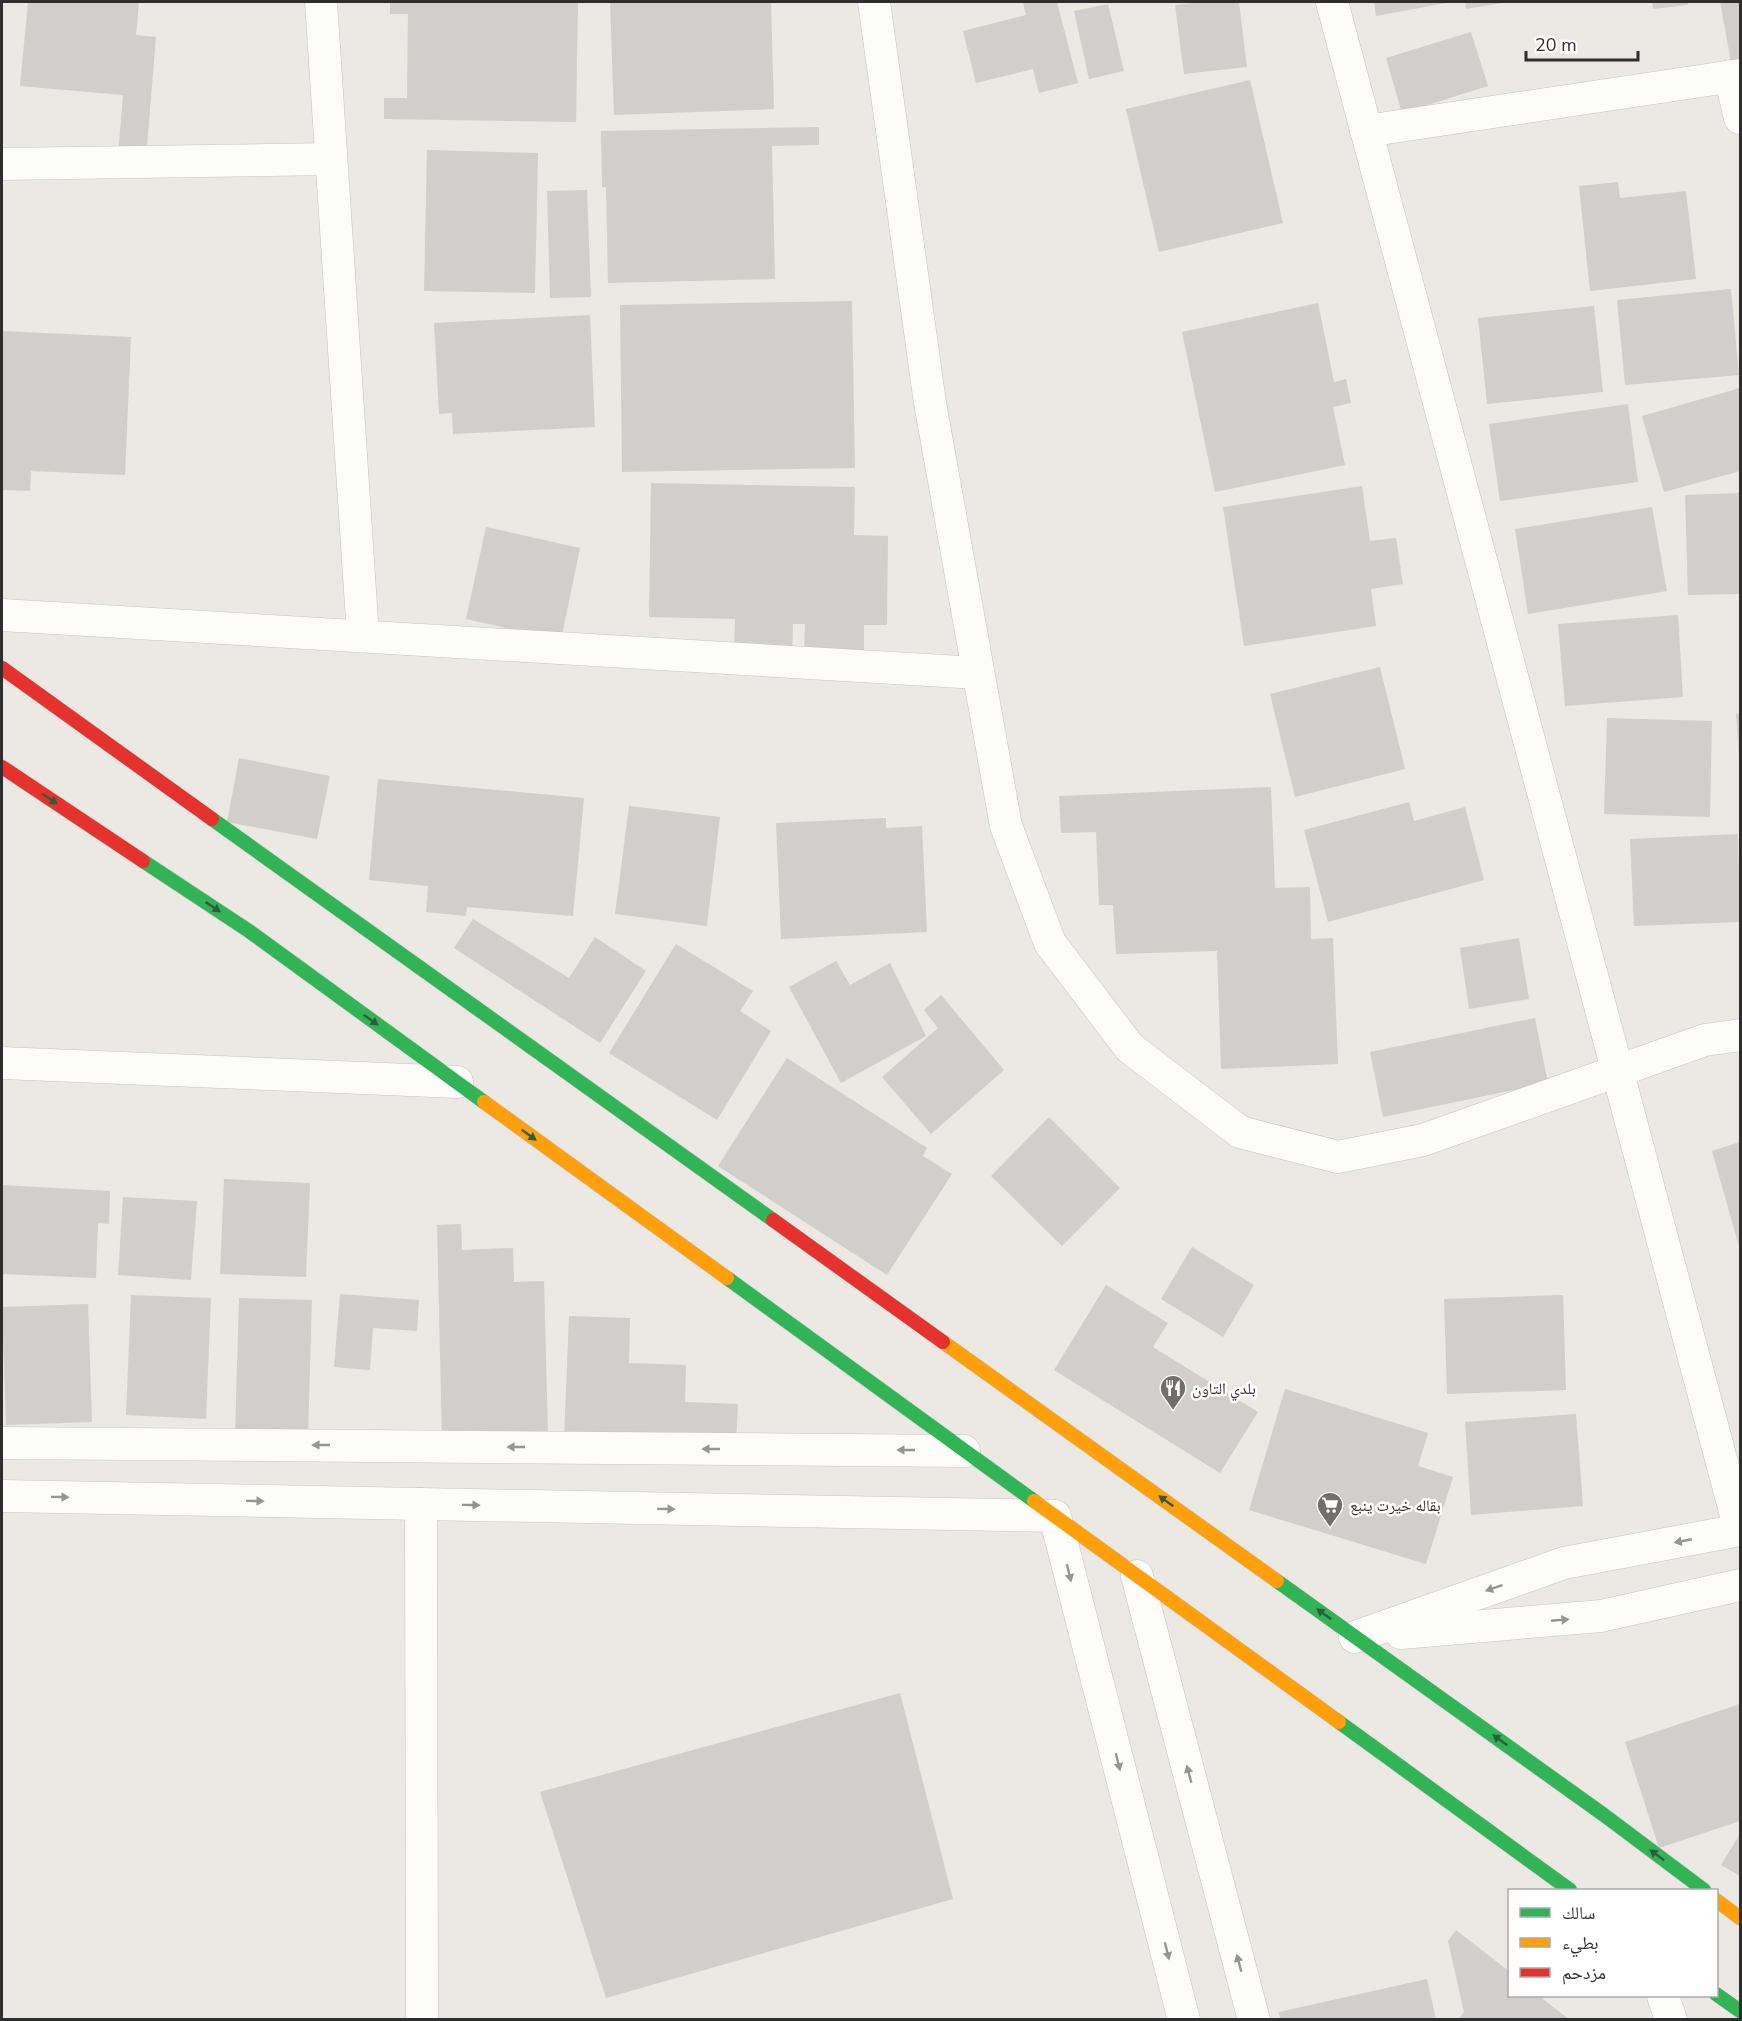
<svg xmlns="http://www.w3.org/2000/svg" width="1742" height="2021" font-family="'Nunito Sans','Noto Naskh Arabic',sans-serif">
	<rect width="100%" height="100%" fill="#ece8e4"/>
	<g fill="#d1cecb">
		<path d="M28,2h111l-3,33 20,2 -11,133 -28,-3 6,-72 -103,-9z"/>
		<path d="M390,2h188l-2,120 -192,-3v-21h23l1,-84h-18z"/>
		<path d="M610,2h161l3,107 -160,6z"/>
		<path d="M1023,2h34l21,81 -39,10 -6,-24 -57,14 -13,-52 63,-16z"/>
		<path d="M1202,2h37l8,65 -63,7 -9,-69z"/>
		<path d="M1374,2h71l1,1 -70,13z"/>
		<path d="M1465,2h38v1l-37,6z"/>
		<path d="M1652,2h36v3l-35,4z"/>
		<path d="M1720,2h20v64l-8,1z"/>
		<path d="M1108,4l16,67 -35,8 -15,-68z"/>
		<path d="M1471,32l17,54 -86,27 -16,-55z"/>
		<path d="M1250,80l33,143 -124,29 -33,-143z"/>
		<path d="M819,127v18l-47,1 3,133 -167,4 -2,-96h-4l-1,-56z"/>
		<path d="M427,150l111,3 -3,140 -111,-2z"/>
		<path d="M1618,182l2,16 66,-7 10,88 -106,12 -11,-105z"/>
		<path d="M587,190l4,107 -41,1 -3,-107z"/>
		<path d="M1731,289l8,86 -114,10 -8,-85z"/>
		<path d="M852,301l3,167 -233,4 -2,-167z"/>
		<path d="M1318,303l16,79 12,-3 5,24 -18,4 12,58 -130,27 -33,-160z"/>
		<path d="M1594,306l9,86 -116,12 -9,-86z"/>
		<path d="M590,315l5,112 -142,7 -1,-21 -13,1 -5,-91z"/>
		<path d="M2,331l129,6 -6,138 -94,-4 -1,20 -28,-1z"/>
		<path d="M1740,388v83l-76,21 -22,-76z"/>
		<path d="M1628,404l10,78 -138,19 -11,-77z"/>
		<path d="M651,483l204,4 -1,48 34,1 -1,89h-23v29l-60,-1 1,-29h-12l-1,30 -58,-2 1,-33 -86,-2z"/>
		<path d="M1362,486l8,55 26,-3 7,46 -32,5 5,37 -132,20 -21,-139z"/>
		<path d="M1740,493v101l-52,1 -3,-100z"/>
		<path d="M1652,507l15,84 -139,23 -13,-85z"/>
		<path d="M486,527l94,21 -19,92 -95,-21z"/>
		<path d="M1678,615l5,82 -118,9 -7,-82z"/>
		<path d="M1380,667l25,102 -110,28 -25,-103z"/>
		<path d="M1740,713v44h-1l-3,-43z"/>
		<path d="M1607,718l105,3 -2,96 -106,-3z"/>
		<path d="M239,758l91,18 -13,63 -90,-17z"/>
		<path d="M378,779l206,19 -11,118 -106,-9 -1,9 -40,-4 2,-26 -59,-6z"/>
		<path d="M1271,787l4,101 35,-1 1,52 22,-1 5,126 -117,5 -4,-118 -101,3 -3,-49h-14l-3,-73 -35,1 -2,-37z"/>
		<path d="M1409,802l5,19 51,-14 19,73 -156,42 -24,-92z"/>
		<path d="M629,806l91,11 -13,109 -92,-12z"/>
		<path d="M886,818v10l36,-2 5,106 -146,7 -5,-116z"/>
		<path d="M1738,834l2,88 -106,4 -4,-87z"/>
		<path d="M473,919l96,59 26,-41 51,34 -46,72 -146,-95z"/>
		<path d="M1519,938l10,61 -60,10 -9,-61z"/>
		<path d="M676,944l77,47 -13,20 31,20 -54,89 -108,-67z"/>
		<path d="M836,961l14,24 40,-22 36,73 -85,47 -52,-96z"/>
		<path d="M941,995l63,75 -73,64 -49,-57 56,-49 -14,-18z"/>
		<path d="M1535,1018l13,65 -165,34 -13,-65z"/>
		<path d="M787,1058l140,90 -4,8 29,18 -65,101 -169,-109z"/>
		<path d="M1049,1117l71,71 -58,58 -71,-70z"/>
		<path d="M1740,1142v108l-28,-99z"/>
		<path d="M224,1179l86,4 -4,94 -86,-3z"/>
		<path d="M2,1185l108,6 -1,33 -11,-1 -2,55 -94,-4z"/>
		<path d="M123,1197l74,4 -6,79 -73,-5z"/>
		<path d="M461,1224l1,26 51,-2 1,34 30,-1 4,154 -106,3 -5,-213z"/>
		<path d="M1192,1247l62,38 -31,52 -62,-38z"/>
		<path d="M1106,1285l62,38 -15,24 105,65 -38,61 -166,-103z"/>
		<path d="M340,1294l79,6 -2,31 -44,-3 -3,42 -36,-3z"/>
		<path d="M131,1295l80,3 -5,121 -80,-4z"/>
		<path d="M1563,1295l3,95 -119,4 -3,-95z"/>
		<path d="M239,1298l73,2 -4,137 -73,-3z"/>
		<path d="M88,1304l4,118 -86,3 -4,-118z"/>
		<path d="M569,1316l61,2 -1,45 57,2 -1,37 53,2 -2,40 -172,-5z"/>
		<path d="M1285,1389l143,44 -10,33 35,11 -27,87 -177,-54z"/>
		<path d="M1576,1414l7,92 -112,9 -6,-93z"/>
		<path d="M900,1693l53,206 -347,99 -66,-206z"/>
		<path d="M1740,1704v117l-81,27 -34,-106z"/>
		<path d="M1740,1834v42l-19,-11z"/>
		<path d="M1456,1930l54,42v24h29l31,24h-112l6,-8 -16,-71z"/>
		<path d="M1427,1979l9,41h-156l-1,-8z"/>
	</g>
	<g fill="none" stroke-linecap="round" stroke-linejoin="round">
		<g stroke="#c5c4c5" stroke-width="33">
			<g id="street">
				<path d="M321,2l42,634"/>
				<path d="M874,2l56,401 76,423 44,117 80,105 110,84 98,25 85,-17 282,-100 35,-5"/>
				<path d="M1332,2l408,1528"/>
				<path d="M1730,76l10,42"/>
				<path d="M1366,131l374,-56"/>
				<path d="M2,164l328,-5"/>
				<path d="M2,615l976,58"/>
				<path d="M2,1063l455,19"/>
				<path d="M2,1443l962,8"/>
				<path d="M2,1496l1053,20 129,504"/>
				<path d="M421,1504l1,516"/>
				<path d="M1137,1576l117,444"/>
				<path d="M1401,1633l200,-17 139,-31"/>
				<path d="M1355,1637l209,-74 176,-33"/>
				<path d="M1663,1996l8,24"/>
			</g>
		</g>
		<g stroke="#c5c4c5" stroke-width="15">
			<g id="fast">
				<path d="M212,819l561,401"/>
				<path d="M143,861l106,70 235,171"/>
				<path d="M727,1278l307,223"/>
				<path d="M1277,1581l327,234 100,75"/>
				<path d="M1339,1722l231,168"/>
				<path d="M1716,1994l24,17"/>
			</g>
		</g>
		<g stroke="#c5c4c5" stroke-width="15">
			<g id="slow">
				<path d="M484,1102l243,176"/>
				<path d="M943,1342l334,239"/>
				<path d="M1034,1501l305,221"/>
				<path d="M1716,1900l24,18"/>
			</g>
		</g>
		<g stroke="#c5c4c5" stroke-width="15">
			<g id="jam">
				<path d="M2,668l210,151"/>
				<path d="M2,767l141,94"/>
				<path d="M773,1220l170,122"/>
			</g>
		</g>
		<use href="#street" stroke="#fcfcfb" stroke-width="32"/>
		<use href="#fast" stroke="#30b455" stroke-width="14"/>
		<use href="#slow" stroke="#ff9f0a" stroke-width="14"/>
		<use href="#jam" stroke="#e5322d" stroke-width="14"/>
	</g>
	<defs><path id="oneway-solid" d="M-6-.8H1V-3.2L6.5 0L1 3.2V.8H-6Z" transform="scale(1.5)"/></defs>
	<g fill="#2f5d3c">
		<use href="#oneway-solid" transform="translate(50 799) rotate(34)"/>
		<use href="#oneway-solid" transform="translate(213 907) rotate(34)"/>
		<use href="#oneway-solid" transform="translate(371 1020) rotate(36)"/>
		<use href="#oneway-solid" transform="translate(529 1135) rotate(36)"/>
		<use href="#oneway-solid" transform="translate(1166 1501) rotate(-144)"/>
		<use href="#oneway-solid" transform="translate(1324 1614) rotate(-144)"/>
		<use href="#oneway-solid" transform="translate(1500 1740) rotate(-144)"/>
		<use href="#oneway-solid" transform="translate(1657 1855) rotate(-143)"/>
	</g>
	<g fill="#959594">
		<use href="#oneway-solid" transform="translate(321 1445) rotate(-180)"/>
		<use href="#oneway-solid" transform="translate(516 1447) rotate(-180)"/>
		<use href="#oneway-solid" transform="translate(711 1449) rotate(-180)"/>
		<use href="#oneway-solid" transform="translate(906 1450) rotate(-180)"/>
		<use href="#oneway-solid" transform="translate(60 1497) rotate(1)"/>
		<use href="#oneway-solid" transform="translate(255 1501) rotate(1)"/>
		<use href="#oneway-solid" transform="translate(471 1505) rotate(1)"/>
		<use href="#oneway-solid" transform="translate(666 1509) rotate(1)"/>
		<use href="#oneway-solid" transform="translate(1683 1541) rotate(169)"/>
		<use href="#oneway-solid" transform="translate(1069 1573) rotate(76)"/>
		<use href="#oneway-solid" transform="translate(1494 1588) rotate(161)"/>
		<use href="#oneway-solid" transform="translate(1560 1620) rotate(-5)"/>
		<use href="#oneway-solid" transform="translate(1118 1762) rotate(76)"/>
		<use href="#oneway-solid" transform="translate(1189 1774) rotate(-105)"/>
		<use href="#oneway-solid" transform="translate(1167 1951) rotate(76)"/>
		<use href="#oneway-solid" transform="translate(1239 1963) rotate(-105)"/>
	</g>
	<defs>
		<g id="restaurant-pin" transform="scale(1.35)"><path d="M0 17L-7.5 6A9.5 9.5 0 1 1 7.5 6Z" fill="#706f6e" stroke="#fff"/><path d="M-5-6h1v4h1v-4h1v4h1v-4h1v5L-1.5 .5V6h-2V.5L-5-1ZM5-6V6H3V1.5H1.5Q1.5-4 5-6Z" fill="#fff"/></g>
		<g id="supermarket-pin" transform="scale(1.35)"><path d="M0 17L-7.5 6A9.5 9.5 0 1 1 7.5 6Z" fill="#706f6e" stroke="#fff"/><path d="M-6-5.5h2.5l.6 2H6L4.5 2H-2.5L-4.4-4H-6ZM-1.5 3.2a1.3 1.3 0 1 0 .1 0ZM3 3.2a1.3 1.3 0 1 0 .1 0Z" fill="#fff"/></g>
	</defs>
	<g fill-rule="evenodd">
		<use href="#restaurant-pin" x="1173" y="1388"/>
		<use href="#supermarket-pin" x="1330" y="1505"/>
	</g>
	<g text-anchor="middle" stroke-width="5" stroke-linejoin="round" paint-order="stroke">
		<g font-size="16" fill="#2e2e2e" stroke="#fff" text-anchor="start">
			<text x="1192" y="1394">بلدي التاون</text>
			<text x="1350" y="1511">بقاله خيرت ينبع</text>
		</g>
	</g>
	<rect width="1742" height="2021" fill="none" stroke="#2e2e2e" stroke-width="6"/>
	<rect x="1508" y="1889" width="210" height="108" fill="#ffffff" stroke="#ababab" stroke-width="1.5"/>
	<rect x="1520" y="1908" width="30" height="9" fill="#30b455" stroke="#ababab" stroke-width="1.5"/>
	<text x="1562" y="1919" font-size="18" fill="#2e2e2e">سالك</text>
	<rect x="1520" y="1938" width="30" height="9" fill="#ff9f0a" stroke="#ababab" stroke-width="1.5"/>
	<text x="1562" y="1949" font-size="18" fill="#2e2e2e">بطيء</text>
	<rect x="1520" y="1968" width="30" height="9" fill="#e5322d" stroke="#ababab" stroke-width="1.5"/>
	<text x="1562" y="1979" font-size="18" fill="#2e2e2e">مزدحم</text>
	<path d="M1526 51v9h112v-9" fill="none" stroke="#2e2e2e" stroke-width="3"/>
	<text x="1535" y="51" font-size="18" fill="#2e2e2e" stroke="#ffffff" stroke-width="4.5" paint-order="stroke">20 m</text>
</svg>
